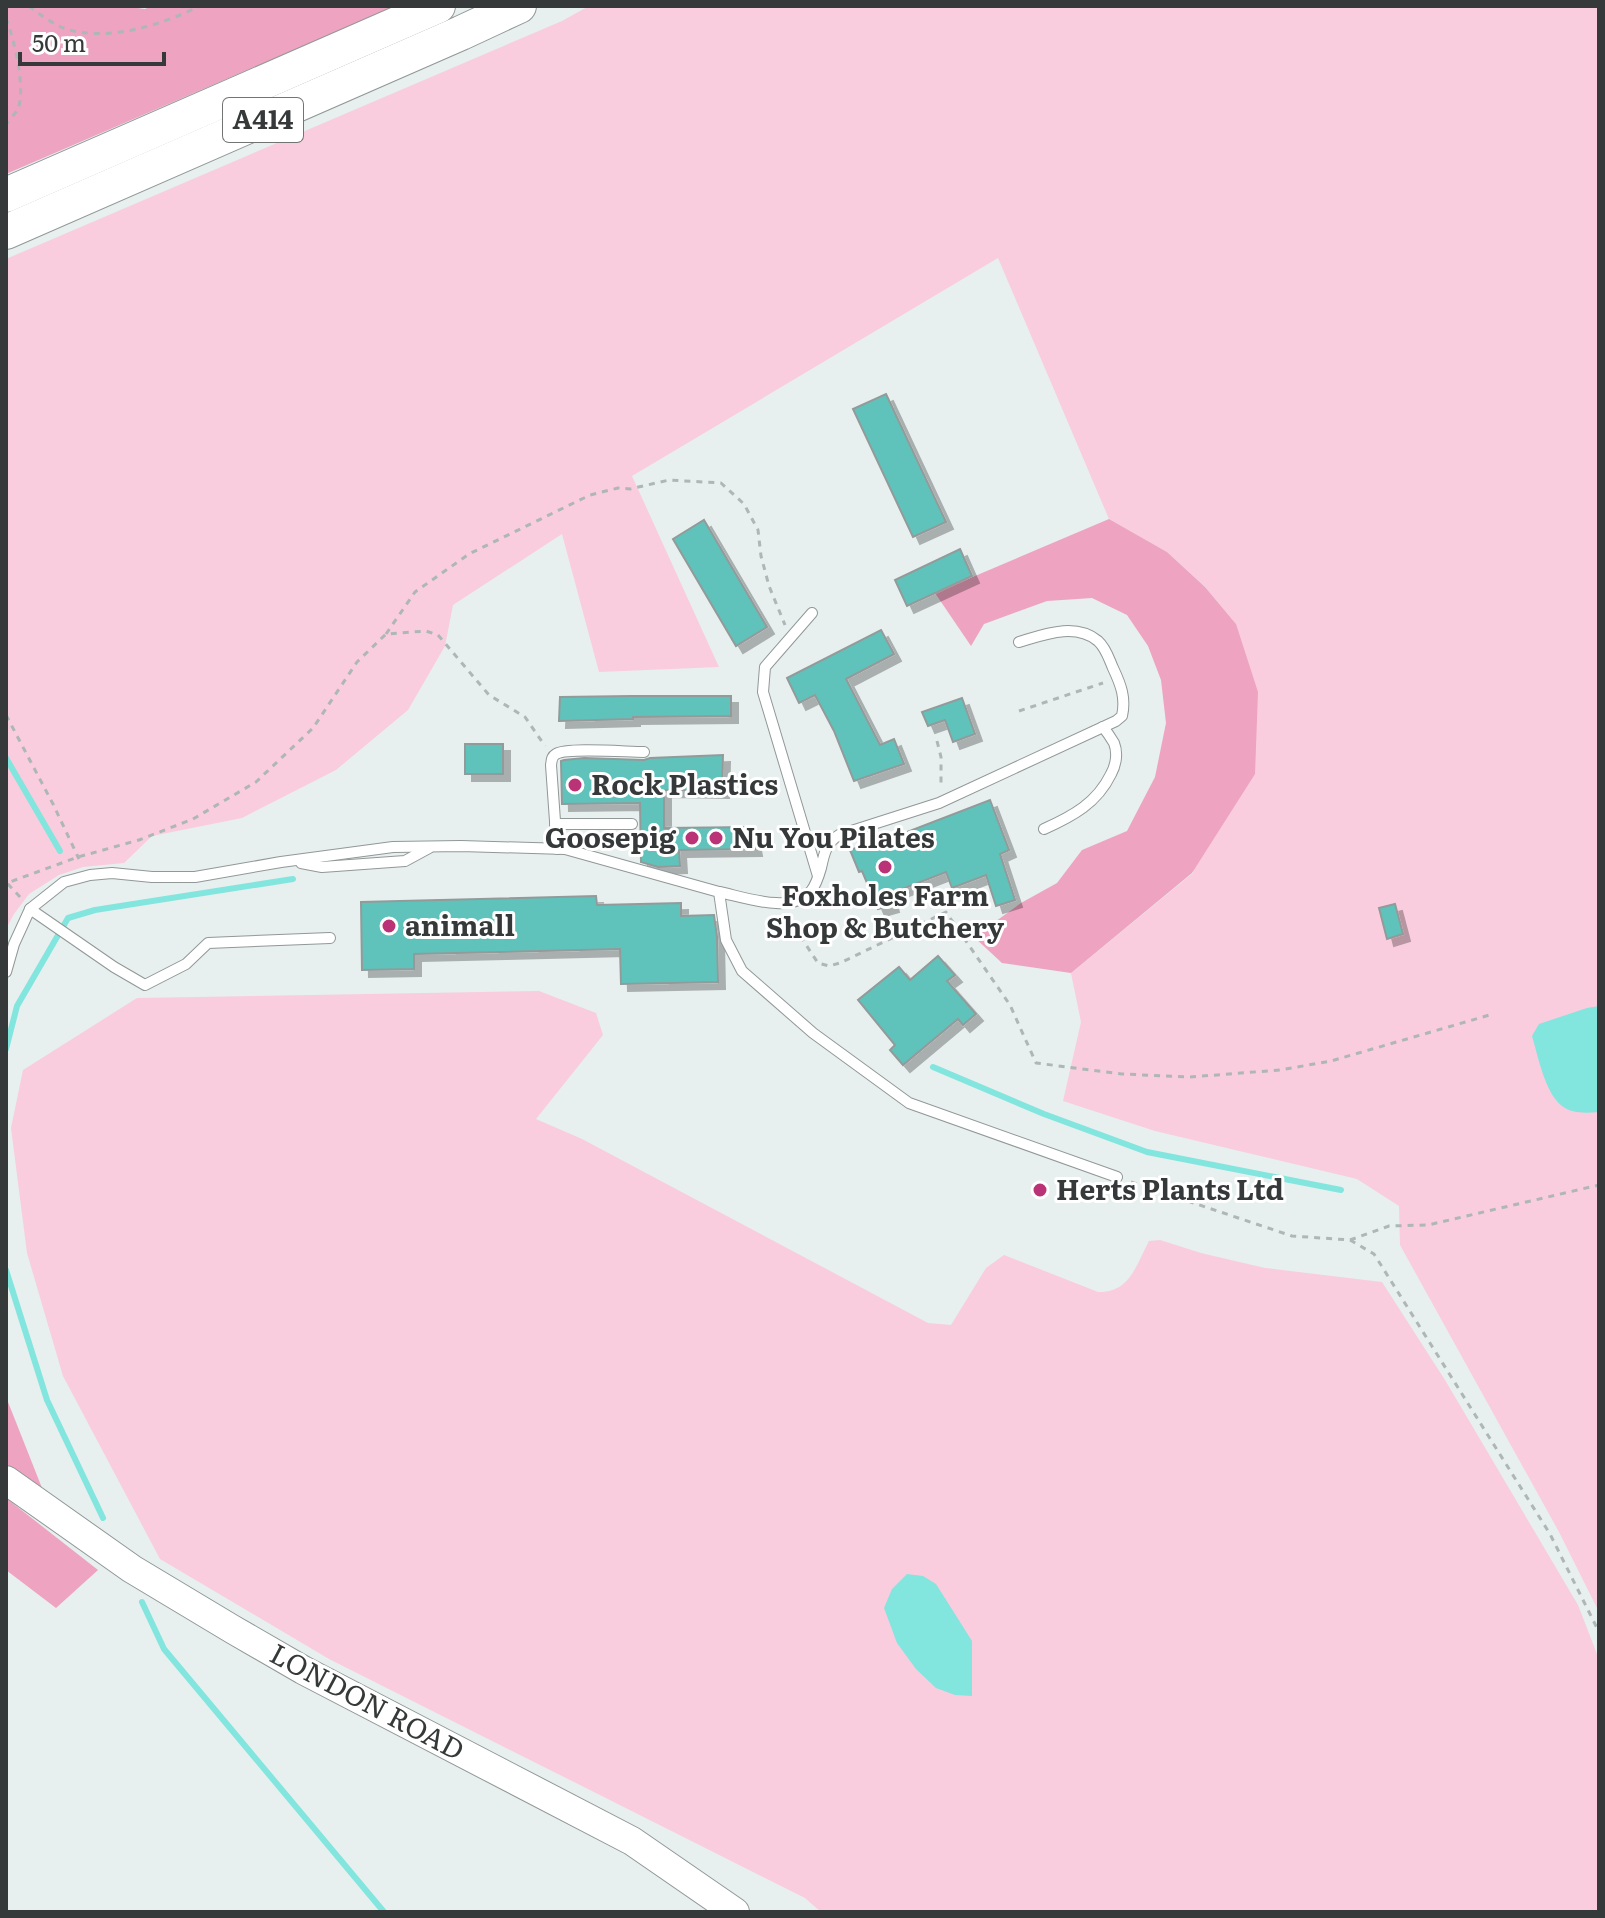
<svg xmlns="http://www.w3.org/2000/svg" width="1605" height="1918" font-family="Literata,serif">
	<defs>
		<filter id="shadow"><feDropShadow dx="7" dy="7" stdDeviation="0" flood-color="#0004"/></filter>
	</defs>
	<rect width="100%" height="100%" fill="#e7efef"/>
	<g fill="#f9cddd">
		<path d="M589,6h1010v1606l-40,-80 -159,-287 -1,-39 -42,-27 -202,-48 -92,-30 18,-79 -10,-49 122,-100 43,-249 -31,-37 -38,-35 -58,-33 -111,-261 -366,218 87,191 -120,5 -37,-138 -109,71 -8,41 -37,64 -72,60 -94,48 -90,18 -28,27 -41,4 -24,8 -30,19 -15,20 -8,15v-670l556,-238z"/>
		<path d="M539,991l57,22 7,22 -67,84 46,20 346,184 23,2 35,-57 18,-13 94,37c32,1 38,-27 51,-51l11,-1 41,13 64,15 117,14 63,98 133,225 19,49 2,8v250h-778l-16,-14 -476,-239 -169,-100 -97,-183 -36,-123 -16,-125 12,-58 114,-72z"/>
	</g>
	<g fill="#eea3c0">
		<path d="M6,6h117l22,3 6,-3h245l-390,168z"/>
		<path d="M1109,519l58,33 38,35 31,37 22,68 -3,82 -63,99 -121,100 -69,-10 -28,-26 47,-34 36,-20 25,-33 45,-19 28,-54 11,-54 -5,-43 -13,-34 -21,-31 -35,-17 -45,3 -63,23 -13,22 -36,-53z"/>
		<path d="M6,1397l36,91 -36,-24z"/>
		<path d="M6,1498l92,72 -42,38 -50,-38z"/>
	</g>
	<g fill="#82e5de">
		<path d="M1599,1006v106c-12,1 -27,2 -37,-6 -17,-13 -24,-50 -30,-70l7,-12 48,-16z"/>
		<path d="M907,1574l16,2 13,8 36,57v55l-17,-1 -19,-7 -20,-19 -19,-26 -13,-35 8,-19z"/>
	</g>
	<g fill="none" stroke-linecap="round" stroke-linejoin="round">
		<g stroke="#82e5de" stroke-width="6">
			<path d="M6,758l54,93"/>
			<path d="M6,1049l11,-43 51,-88 27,-8 198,-31"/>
			<path d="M933,1067l111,47 103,38 194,38"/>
			<path d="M6,1270l41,130 56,118"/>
			<path d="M142,1602l22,47 220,263"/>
		</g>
	</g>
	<g fill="#5ec3bc" stroke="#939b9a" stroke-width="2" filter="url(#shadow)">
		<path d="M886,394l60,128 -33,15 -60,-128z"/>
		<path d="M704,520l63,107 -31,19 -63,-107z"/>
		<path d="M960,549l12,27 -65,30 -12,-26z"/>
		<path d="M881,630l13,24 -48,25 34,66 14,-6 10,25 -50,17 -20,-50 -19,-36 -16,8 -12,-25z"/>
		<path d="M632,696h99v20l-98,1v2l-74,2 1,-24z"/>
		<path d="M962,698l13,36 -22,8 -8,-22 -17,6 -6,-14z"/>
		<rect x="465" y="744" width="38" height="30"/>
		<path d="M723,755l-1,36 -58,-1v38l87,-1 4,22 -76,1 1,16 -22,1 -17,-5 -1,-59 -78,1 -1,-43 3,-1 20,-2 60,2 6,-2z"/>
		<path d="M990,800l19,50 -9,4 15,46 -19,6 -10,-31 -34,13 -6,-16 -57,22 3,11 -14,4 -16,-38 -3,1 -9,-22 51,-18 1,2z"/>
		<path d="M596,896l1,9 84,-2v13l33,-1 3,22 1,45 -97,2 -1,-35 -206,5v15l-52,1 -1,-68z"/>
		<path d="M1395,904l8,30 -16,5 -8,-31z"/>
		<path d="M938,956l17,19 -8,6 29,33 -13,11 -5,-6 -55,46 -13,-15 5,-5 -37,-45 41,-33 11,13z"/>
	</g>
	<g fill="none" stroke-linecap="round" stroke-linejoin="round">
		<g stroke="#919897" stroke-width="12">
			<g id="service">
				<path d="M812,613l-47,54 -2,25 55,184"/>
				<path d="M555,824h77"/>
				<path d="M1044,829c29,-13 53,-26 67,-55 5,-9 7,-21 3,-31 -3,-5 -7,-11 -11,-16"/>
				<path d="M557,849l-6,-84c1,-5 0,-8 5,-11 11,-7 71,-2 88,-2"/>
				<path d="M301,863l21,4 83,-6 24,-13"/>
				<path d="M719,892c25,5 73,23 92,-1 5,-6 8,-16 10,-23 3,-14 5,-25 18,-33l100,-32 177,-82 6,-5c4,-18 -1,-31 -9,-48 -4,-9 -7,-20 -15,-27 -23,-19 -55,-6 -79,1"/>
				<path d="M30,909l84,58 31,18 41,-21 22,-21 122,-5"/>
				<path d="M6,972l8,-28 16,-35 34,-27 26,-7 22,-2 40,4h43l86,-15 112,-15 68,-1 104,3 154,43 7,48 16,31 71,62 96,70 208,74"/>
			</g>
		</g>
		<g stroke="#919897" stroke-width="30">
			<path id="secondary" d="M6,1480l126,89 100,60 71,41 329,171 103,71"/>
		</g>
		<g stroke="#919897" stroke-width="36">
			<g id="trunk">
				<path d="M6,195l432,-189"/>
				<path d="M6,232l455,-199 58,-27"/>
			</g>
		</g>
		<g stroke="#afb6b6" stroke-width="3" stroke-dasharray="6 6" stroke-linecap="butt">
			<path d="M29,6c10,8 25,19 37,23 43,13 95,-4 134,-23"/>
			<path d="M6,18c8,21 20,70 12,91 -3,5 -9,11 -12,16"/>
			<path d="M386,634l29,-42 54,-38 121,-59 28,-7 12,1 39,-9 52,3 23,21 14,26 3,26 8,30 16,39"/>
			<path d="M1019,711l84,-28"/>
			<path d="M6,715l47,89 26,55"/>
			<path d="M937,741l4,16v28"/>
			<path d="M20,897l-13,-14 71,-26 61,-17 54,-21 63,-37 57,-54 44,-66 29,-28 40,-3 12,4 51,60 36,22 20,29"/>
			<path d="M787,916l31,47 11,3 11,-3 106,-51 64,93 26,58 86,11 68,3 90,-7 51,-9 162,-47"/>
			<path d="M1131,1182l161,54 58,4 24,14 176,280 49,98"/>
			<path d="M1350,1240l39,-14 39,-1 171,-40"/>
		</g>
		<use href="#service" stroke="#fff" stroke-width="10"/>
		<use href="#secondary" stroke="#fff" stroke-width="28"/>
		<use href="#trunk" stroke="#fff" stroke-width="34"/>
	</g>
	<g fill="#b93376" stroke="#fff" stroke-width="3">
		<circle cx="575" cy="785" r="8"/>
		<circle cx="692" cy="838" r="8"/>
		<circle cx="716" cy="838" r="8"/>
		<circle cx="885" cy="867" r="8"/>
		<circle cx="389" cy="926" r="8"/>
		<circle cx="1040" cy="1190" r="8"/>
	</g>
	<g text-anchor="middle" stroke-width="6" stroke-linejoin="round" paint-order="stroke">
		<rect fill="#fff" stroke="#727474" stroke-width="2" x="223" y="98" width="80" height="44" rx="6"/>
		<g font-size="26" font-weight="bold" fill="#363939">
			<text x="263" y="129">A414</text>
		</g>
		<g font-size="28" font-weight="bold" fill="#363939" stroke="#fff" text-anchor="start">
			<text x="591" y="795">Rock Plastics</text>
			<text x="676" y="848" text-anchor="end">Goosepig</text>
			<text x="732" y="848">Nu You Pilates</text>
			<text x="885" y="906" text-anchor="middle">Foxholes Farm<tspan x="885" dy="32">Shop &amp; Butchery</tspan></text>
			<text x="405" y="936">animall</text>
			<text x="1056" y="1200">Herts Plants Ltd</text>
		</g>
		<g font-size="28" fill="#363939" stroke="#fff">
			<text transform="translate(367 1702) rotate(28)" y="10">LONDON ROAD</text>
		</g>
	</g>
	<rect width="1605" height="1918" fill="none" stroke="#363939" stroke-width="16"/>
	<path d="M20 52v12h144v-12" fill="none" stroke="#363939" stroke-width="4"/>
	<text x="32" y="52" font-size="24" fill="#363939" stroke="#ffffff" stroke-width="6" paint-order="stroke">50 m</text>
</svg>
